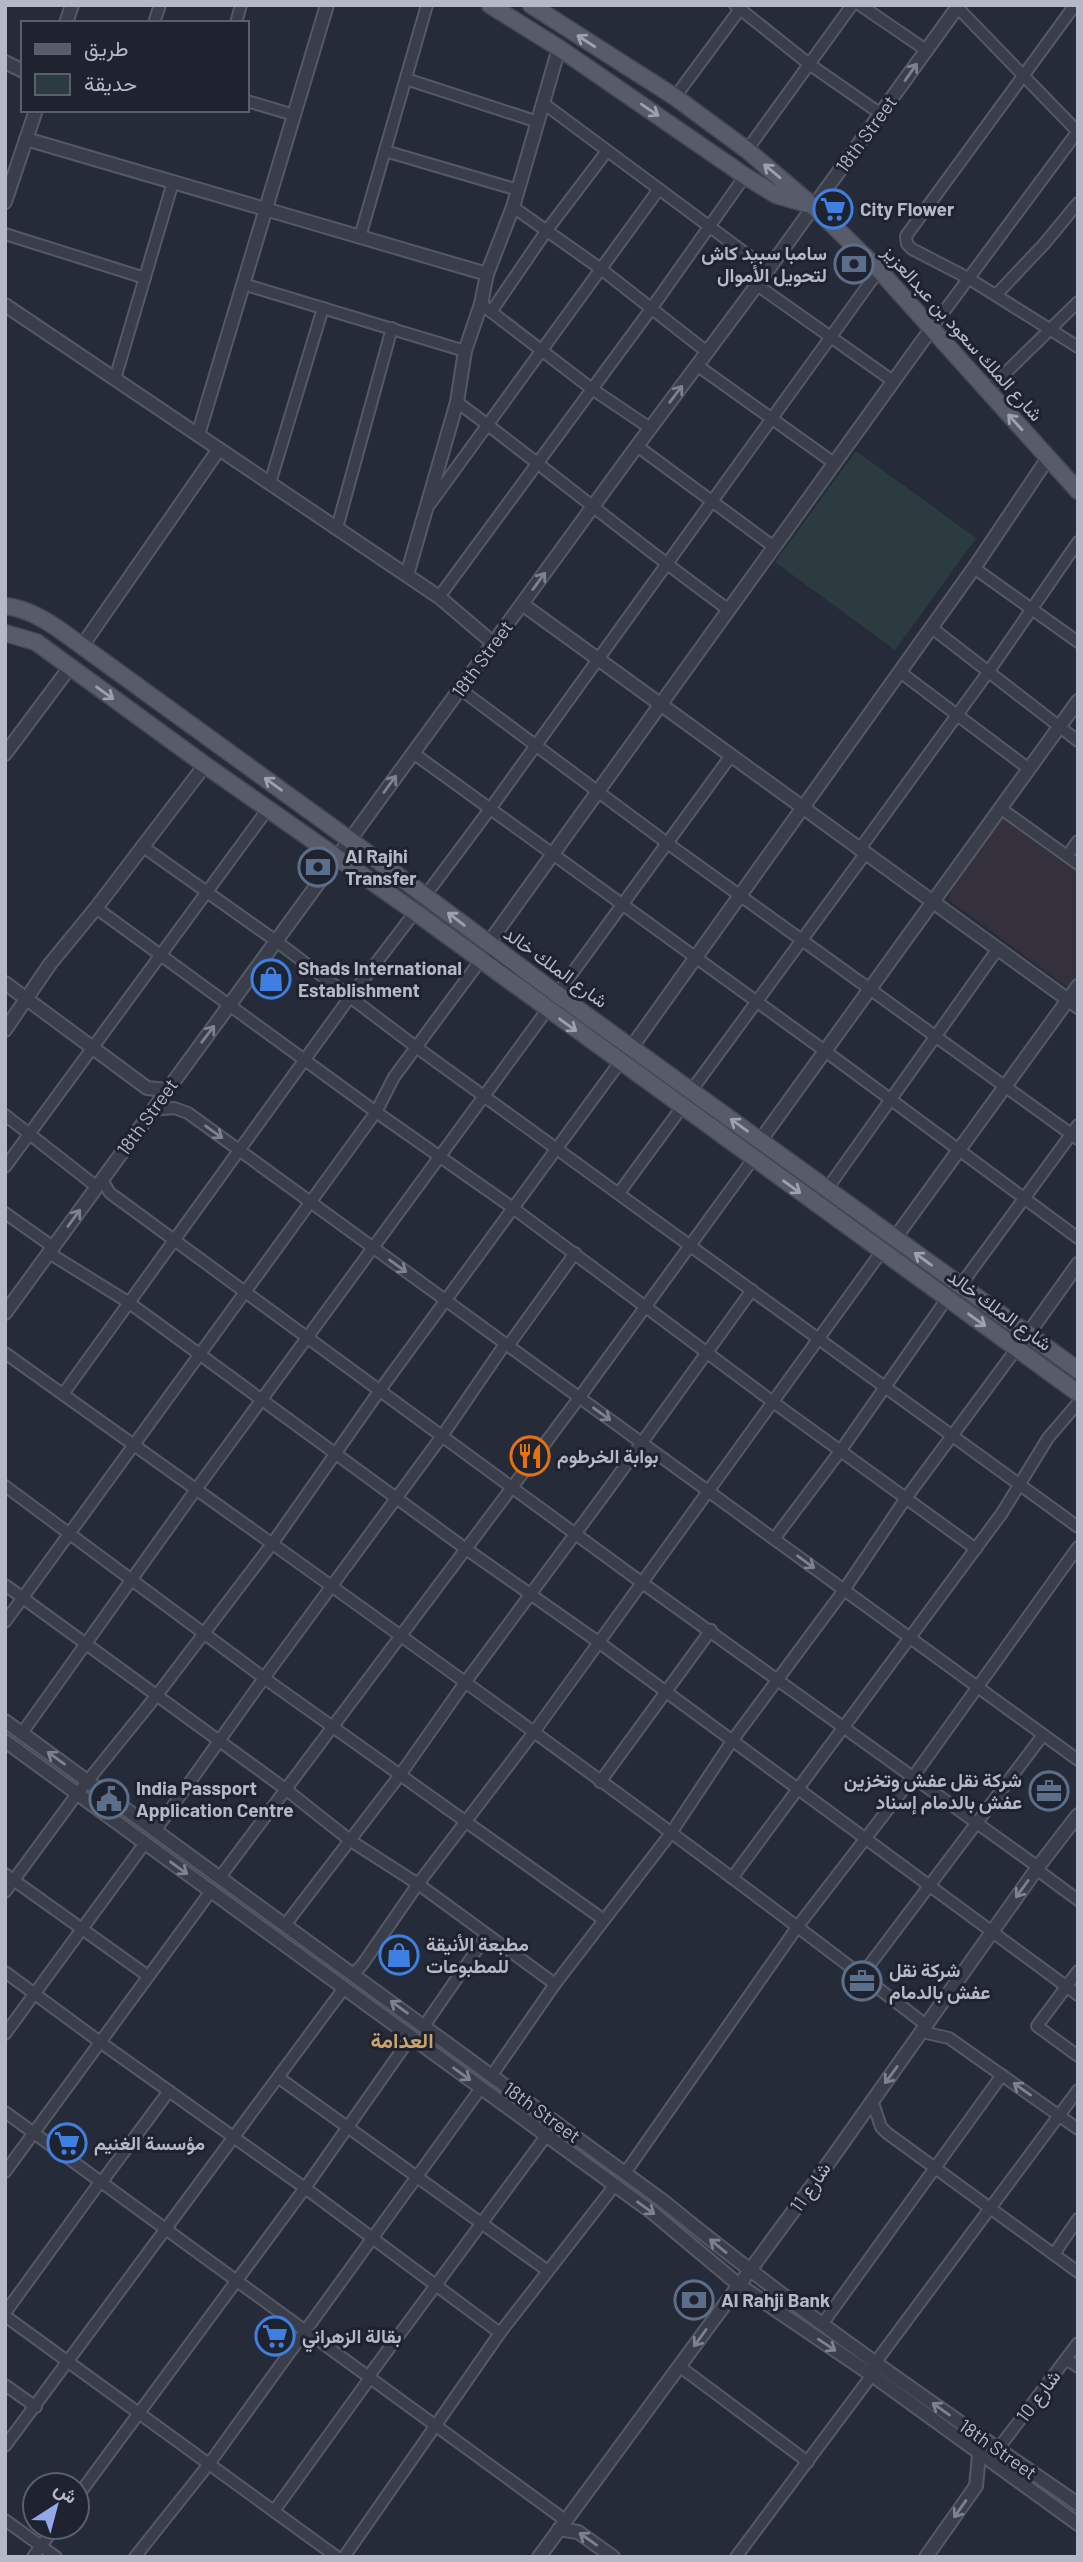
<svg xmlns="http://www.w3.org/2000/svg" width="1083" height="2562" font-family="Barlow,Vazirmatn,sans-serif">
	<rect width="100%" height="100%" fill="#262b3a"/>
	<path fill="#34313c" d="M1003,818l75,52v106l-10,10 -4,-1 -115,-85 2,-12z"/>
	<path fill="#2c3b3f" d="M856,451l120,87 -81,112 -120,-88z"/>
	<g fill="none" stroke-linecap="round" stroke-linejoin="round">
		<g stroke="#555965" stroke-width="14">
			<g id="minor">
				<path d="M735,5l74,59 72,50"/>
				<path d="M860,5l66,45"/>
				<path d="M1075,5l-169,231 1,8 5,5 56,29 110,69"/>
				<path d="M957,7l121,125"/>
				<path d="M154,23l6,-18"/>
				<path d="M236,23l5,-18"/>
				<path d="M406,79l132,43"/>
				<path d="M675,97l68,-92"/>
				<path d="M247,101l47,14"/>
				<path d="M543,103l225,167"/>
				<path d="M747,150l105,-145"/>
				<path d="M385,151l133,39"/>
				<path d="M513,207l88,62 106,83"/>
				<path d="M5,234l140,44"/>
				<path d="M360,237l67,-232"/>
				<path d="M243,284l222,67"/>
				<path d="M757,285l136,96"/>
				<path d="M996,295l49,-52 33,-40"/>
				<path d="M481,304l111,85 58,39"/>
				<path d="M491,312l56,-82 60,-79"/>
				<path d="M931,329l147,-198"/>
				<path d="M698,366l136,97"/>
				<path d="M115,379l58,-197"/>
				<path d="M987,391l91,-89"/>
				<path d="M457,402c92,68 179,141 272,208"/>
				<path d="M637,446l137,101"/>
				<path d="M270,483l53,-175"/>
				<path d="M430,504l229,-315"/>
				<path d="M337,528l55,-200"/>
				<path d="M974,568l104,74"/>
				<path d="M439,597l212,-288 94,-133"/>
				<path d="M932,628l146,113"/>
				<path d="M900,672l129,97"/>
				<path d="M460,689l207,154 411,296"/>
				<path d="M413,753l412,298 253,187"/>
				<path d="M1000,808l78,56"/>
				<path d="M142,846l134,95 140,106 662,480"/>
				<path d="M859,850l130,-179 89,-129"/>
				<path d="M1067,856l11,-15"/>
				<path d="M425,896l65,-87 389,-539"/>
				<path d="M96,908l280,204 137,96 260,194 203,147"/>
				<path d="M553,993l4,1 173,-237"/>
				<path d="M691,1091l174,-237"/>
				<path d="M153,1110l21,-2 14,5 890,647"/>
				<path d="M5,1115l92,72"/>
				<path d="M5,1167l262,-357"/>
				<path d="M102,1180l8,13 531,389 397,285"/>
				<path d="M827,1189l170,-239"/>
				<path d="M619,1193l63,-86"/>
				<path d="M5,1213l48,34"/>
				<path d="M49,1253l79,49 338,247 131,92 481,354"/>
				<path d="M960,1286l118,-161"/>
				<path d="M508,1346l67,-93"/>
				<path d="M5,1353c309,221 621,440 921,672"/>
				<path d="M63,1394l287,-397 65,-85"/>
				<path d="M5,1486l259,192 340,242"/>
				<path d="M774,1539l67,-89 107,-153"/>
				<path d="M5,1585l279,203 67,53 67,43 137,100"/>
				<path d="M5,1622l371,-510 18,-35 86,-116 12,-3 20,11"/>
				<path d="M22,1733l175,-245 350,-478"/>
				<path d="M600,1782l111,-152"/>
				<path d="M155,1831l109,-153 178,-242 63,-92"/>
				<path d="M1036,1869l42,31"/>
				<path d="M5,1874l143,102"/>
				<path d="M220,1877l359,-479 174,-239"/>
				<path d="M732,1878l270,-365 46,-75 30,-35"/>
				<path d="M5,1892l72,-98 80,-99 115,-151 108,-154 240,-328"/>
				<path d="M285,1925l115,-150 64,-91 143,-193 145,-201"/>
				<path d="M1078,1971l-41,55 41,30"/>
				<path d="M5,1972l95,70 205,146 195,145"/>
				<path d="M353,1974l9,-9 56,-81 116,-152 348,-481"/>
				<path d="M862,1975l181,-240"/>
				<path d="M424,2026l63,-91"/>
				<path d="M922,2032l27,6 129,91"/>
				<path d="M5,2034l140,-191"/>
				<path d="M492,2075l63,-91 116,-151 61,-92 112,-151 62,-92 111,-150"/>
				<path d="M279,2078l269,193"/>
				<path d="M872,2100l9,27 6,6 191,139"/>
				<path d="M5,2112l560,408"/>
				<path d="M5,2172l206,-281"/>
				<path d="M625,2173l173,-247 115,-149 165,-230"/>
				<path d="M101,2183l68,-92"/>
				<path d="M1054,2254l24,-35"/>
				<path d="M5,2313l95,-131"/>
				<path d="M5,2316l332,241"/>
				<path d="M823,2323l179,-248"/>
				<path d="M1066,2359l12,8"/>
				<path d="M679,2366l129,96"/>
				<path d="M368,2377l178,-241"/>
				<path d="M5,2385l31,22"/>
				<path d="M5,2446l339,-458"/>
				<path d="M998,2449l80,-106"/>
				<path d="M77,2497l228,-309 106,-151"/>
				<path d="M274,2511l96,-133"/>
				<path d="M5,2520l51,37"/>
				<path d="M33,2557l22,-30"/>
				<path d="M135,2557l74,-93 272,-376"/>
				<path d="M344,2557l156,-224 115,-148"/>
				<path d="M736,2557l136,-182 3,-12 203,-273"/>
			</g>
		</g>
		<g stroke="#555965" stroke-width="16">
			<g id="tertiary">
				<path d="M66,23l6,-18"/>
				<path d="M5,62l18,9"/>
				<path d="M26,139l461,135"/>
				<path d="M5,202l31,-92"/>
				<path d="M5,305l434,292 54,46"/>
				<path d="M198,435l129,-430"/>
				<path d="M407,575l50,-173 8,-51 16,-47 6,-30 26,-67 46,-159"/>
				<path d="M522,604l556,403"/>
				<path d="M82,646l137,-197"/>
				<path d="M5,754l65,-87"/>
				<path d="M488,944l443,-615"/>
				<path d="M5,983l142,105 19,2"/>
				<path d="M5,1030l45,-66 46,-56 109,-143"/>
				<path d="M631,1048l343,-480 74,-110"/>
				<path d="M760,1141l318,-440"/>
				<path d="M895,1238l183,-252"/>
				<path d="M5,1313l632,-867 120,-161 202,-280"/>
				<path d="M1028,1334l50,-70"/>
				<path d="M5,1721l658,480c133,109 274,206 415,303"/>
				<path d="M5,1741l648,472 86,72 133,90 206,149"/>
				<path d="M559,2529l19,3 35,25"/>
				<path d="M539,2557l281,-382 218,-308 40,-52"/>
				<path d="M926,2557l50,-71 3,-31"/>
			</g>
		</g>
		<g stroke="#434753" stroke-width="19">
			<g id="primary">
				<path d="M490,5l69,43 186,128 31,19 31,9"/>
				<path d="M531,5l144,92 72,53 66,56 66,64 199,221"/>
				<path d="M5,606c29,3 54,23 77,40l268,194 207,154 521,376"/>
				<path d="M5,633l31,9 169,123 210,147 663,481"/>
			</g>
		</g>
		<use href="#minor" stroke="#3a3e4a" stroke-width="10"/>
		<use href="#tertiary" stroke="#3a3e4a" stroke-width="12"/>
		<use href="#primary" stroke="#585c6a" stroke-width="16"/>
	</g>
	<defs><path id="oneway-shaft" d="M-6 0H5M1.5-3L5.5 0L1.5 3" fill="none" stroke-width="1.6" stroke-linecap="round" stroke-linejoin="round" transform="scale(1.75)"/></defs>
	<g stroke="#9ea2af">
		<use href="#oneway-shaft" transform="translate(586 41) rotate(-147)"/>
		<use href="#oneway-shaft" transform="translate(650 110) rotate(34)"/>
		<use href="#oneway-shaft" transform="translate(772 171) rotate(-140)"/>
		<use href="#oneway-shaft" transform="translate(1015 422) rotate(-132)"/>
		<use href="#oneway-shaft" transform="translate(105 693) rotate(36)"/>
		<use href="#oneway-shaft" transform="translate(273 784) rotate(-144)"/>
		<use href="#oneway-shaft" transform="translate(456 919) rotate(-143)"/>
		<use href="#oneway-shaft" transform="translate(568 1025) rotate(36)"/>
		<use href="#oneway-shaft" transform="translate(739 1125) rotate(-144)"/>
		<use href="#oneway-shaft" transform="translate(792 1187) rotate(36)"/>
		<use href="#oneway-shaft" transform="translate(923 1259) rotate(-144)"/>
		<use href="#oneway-shaft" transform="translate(977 1320) rotate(36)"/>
	</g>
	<g stroke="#7e828e">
		<use href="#oneway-shaft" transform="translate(911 72) rotate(-55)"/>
		<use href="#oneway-shaft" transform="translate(676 394) rotate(-53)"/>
		<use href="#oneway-shaft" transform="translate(539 581) rotate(-54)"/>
		<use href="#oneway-shaft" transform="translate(390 784) rotate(-54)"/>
		<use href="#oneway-shaft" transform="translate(208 1034) rotate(-53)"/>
		<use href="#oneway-shaft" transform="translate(214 1132) rotate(36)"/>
		<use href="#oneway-shaft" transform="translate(74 1218) rotate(-54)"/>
		<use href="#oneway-shaft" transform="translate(398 1266) rotate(36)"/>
		<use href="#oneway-shaft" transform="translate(602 1414) rotate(36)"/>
		<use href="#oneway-shaft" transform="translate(806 1562) rotate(36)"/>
		<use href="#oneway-shaft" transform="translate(56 1758) rotate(-144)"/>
		<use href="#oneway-shaft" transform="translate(179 1868) rotate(36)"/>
		<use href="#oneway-shaft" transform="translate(1022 1889) rotate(126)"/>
		<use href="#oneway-shaft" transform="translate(399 2007) rotate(-144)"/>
		<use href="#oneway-shaft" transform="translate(462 2074) rotate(36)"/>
		<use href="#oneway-shaft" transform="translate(891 2075) rotate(126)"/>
		<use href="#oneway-shaft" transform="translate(1022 2089) rotate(-145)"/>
		<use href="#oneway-shaft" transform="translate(646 2208) rotate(36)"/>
		<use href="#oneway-shaft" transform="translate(718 2246) rotate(-141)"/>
		<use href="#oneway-shaft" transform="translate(700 2338) rotate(126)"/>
		<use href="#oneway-shaft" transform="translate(827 2345) rotate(34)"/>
		<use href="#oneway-shaft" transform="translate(941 2409) rotate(-145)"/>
		<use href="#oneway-shaft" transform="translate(960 2509) rotate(125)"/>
		<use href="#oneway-shaft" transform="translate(588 2539) rotate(-145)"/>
	</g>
	<defs>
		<g id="supermarket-ring" transform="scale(2.0125)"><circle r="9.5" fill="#1f232f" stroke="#3f7fe0" stroke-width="1.5"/><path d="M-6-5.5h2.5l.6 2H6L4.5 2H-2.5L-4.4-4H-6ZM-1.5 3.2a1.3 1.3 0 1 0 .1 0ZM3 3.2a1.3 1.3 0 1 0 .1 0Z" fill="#3f7fe0"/></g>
		<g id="bank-ring" transform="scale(2.0125)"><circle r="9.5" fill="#1f232f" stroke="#5c6f8a" stroke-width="1.5"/><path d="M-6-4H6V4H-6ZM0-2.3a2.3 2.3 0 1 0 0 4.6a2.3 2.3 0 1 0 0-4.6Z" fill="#5c6f8a"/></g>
		<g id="shop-ring" transform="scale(2.0125)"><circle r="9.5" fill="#1f232f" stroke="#3f7fe0" stroke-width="1.5"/><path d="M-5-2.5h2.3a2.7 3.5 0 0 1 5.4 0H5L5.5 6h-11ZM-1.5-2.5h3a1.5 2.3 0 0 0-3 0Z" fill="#3f7fe0"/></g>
		<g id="restaurant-ring" transform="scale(2.0125)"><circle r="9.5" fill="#1f232f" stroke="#e8710a" stroke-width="1.5"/><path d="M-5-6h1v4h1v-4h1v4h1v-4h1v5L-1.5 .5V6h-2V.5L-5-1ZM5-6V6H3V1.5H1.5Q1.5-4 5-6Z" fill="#e8710a"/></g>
		<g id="office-ring" transform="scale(2.0125)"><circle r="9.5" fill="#1f232f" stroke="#5c6f8a" stroke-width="1.5"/><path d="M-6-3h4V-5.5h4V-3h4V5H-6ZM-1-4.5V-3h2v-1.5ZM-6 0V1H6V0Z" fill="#5c6f8a"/></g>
		<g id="civic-ring" transform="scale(2.0125)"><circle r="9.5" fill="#1f232f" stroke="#5c6f8a" stroke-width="1.5"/><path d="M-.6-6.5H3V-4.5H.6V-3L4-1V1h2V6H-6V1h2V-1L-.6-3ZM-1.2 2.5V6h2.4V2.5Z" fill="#5c6f8a"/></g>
	</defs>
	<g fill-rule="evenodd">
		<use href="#supermarket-ring" x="833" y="209"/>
		<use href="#bank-ring" x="854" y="264"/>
		<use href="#bank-ring" x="318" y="867"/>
		<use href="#shop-ring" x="271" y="979"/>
		<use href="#restaurant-ring" x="530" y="1456"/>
		<use href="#office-ring" x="1049" y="1791"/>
		<use href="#civic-ring" x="109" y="1799"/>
		<use href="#shop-ring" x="399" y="1955"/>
		<use href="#office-ring" x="862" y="1981"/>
		<use href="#supermarket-ring" x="67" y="2143"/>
		<use href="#bank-ring" x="694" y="2300"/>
		<use href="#supermarket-ring" x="275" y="2336"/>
	</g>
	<g text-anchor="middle" stroke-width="6" stroke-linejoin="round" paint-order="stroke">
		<g font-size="19" fill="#b5b9c6" stroke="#1f232f">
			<text transform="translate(866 134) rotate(-54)" y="7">18th Street</text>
			<text transform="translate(963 333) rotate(48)" y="7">شارع الملك سعود بن عبدالعزيز</text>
			<text transform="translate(482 659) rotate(-54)" y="7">18th Street</text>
			<text transform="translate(556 967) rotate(36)" y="7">شارع الملك خالد</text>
			<text transform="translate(147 1117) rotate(-54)" y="7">18th Street</text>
			<text transform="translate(1000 1310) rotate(36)" y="7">شارع الملك خالد</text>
			<text transform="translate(542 2112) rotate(36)" y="7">18th Street</text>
			<text transform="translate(810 2187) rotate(-55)" y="7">شارع 11</text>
			<text transform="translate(1038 2396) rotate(-53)" y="7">شارع 10</text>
			<text transform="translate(998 2449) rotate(35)" y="7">18th Street</text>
		</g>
		<g font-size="19" font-weight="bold" fill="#b5b9c6" stroke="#1f232f" text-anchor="start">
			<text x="860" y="216">City Flower</text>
			<text x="827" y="260" text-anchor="end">سامبا سبيد كاش<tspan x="827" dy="22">لتحويل الأموال</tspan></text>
			<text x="345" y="863">Al Rajhi<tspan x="345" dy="22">Transfer</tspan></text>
			<text x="298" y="975">Shads International<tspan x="298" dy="22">Establishment</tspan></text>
			<text x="557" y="1463">بوابة الخرطوم</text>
			<text x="1022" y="1787" text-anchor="end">شركة نقل عفش وتخزين<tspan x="1022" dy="22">عفش بالدمام إسناد</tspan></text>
			<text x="136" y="1795">India Passport<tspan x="136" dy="22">Application Centre</tspan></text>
			<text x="426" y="1951">مطبعة الأنيقة<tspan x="426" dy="22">للمطبوعات</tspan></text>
			<text x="889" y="1977">شركة نقل<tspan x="889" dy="22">عفش بالدمام</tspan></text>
			<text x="94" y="2150">مؤسسة الغنيم</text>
			<text x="721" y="2307">Al Rahji Bank</text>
			<text x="302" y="2343">بقالة الزهراني</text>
		</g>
		<g font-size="21" font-weight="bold" fill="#c7a56f" stroke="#1f232f">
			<text x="402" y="2048">العدامة</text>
		</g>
	</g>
	<rect width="1083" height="2562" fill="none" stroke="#b5b9c6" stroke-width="14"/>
	<rect x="21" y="21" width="228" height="91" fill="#1f232f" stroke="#5b5f6b" stroke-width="2"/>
	<rect x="35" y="44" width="35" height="10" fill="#585c6a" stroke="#5b5f6b" stroke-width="2"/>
	<text x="84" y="56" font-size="21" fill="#b5b9c6">طريق</text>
	<rect x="35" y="74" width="35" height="21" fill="#2c3b3f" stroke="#5b5f6b" stroke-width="2"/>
	<text x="84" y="91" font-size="21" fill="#b5b9c6">حديقة</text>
	<g transform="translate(56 2506) rotate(36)"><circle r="33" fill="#1f232f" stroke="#5b5f6b" stroke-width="2"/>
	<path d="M0-5L12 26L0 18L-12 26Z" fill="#95a7eb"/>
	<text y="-10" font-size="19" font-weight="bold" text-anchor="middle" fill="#b5b9c6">ش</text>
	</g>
</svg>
